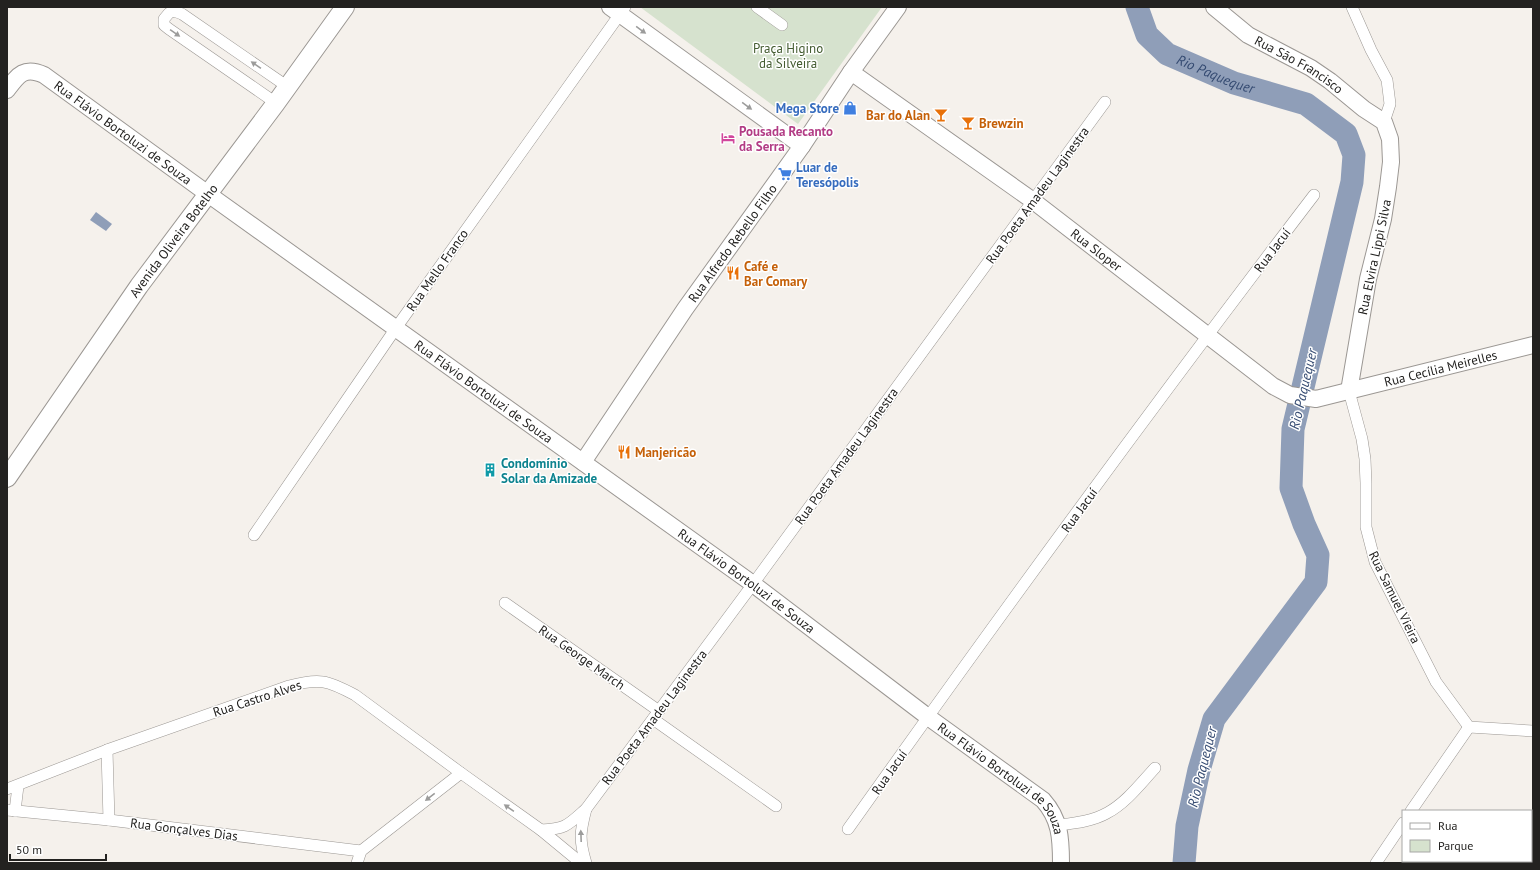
<svg xmlns="http://www.w3.org/2000/svg" width="1540" height="870" font-family="'PT Sans',sans-serif">
	<rect width="100%" height="100%" fill="#f5f1ec"/>
	<path fill="#d6e2ce" d="M640,7h242l-84,117z"/>
	<path fill="#8f9eb8" d="M96,212l16,12 -6,7 -16,-11z"/>
	<g fill="none" stroke-linecap="round" stroke-linejoin="round">
		<g stroke="#8f9eb8" stroke-width="4">
			<path d="M1531,822h2"/>
			<path d="M1485,863l2,-2"/>
		</g>
		<path stroke="#8f9eb8" stroke-width="23" id="s1" d="M1137,7l10,28 20,19 67,29 72,21 40,30 8,21 -2,27 -59,247 -2,59 13,36 14,31 -2,27 -102,137 -15,51 -12,56 -3,37"/>
		<g stroke="#9b9793" stroke-width="12">
			<g id="street">
				<path d="M757,7l25,18"/>
				<path d="M1352,7l19,43 16,30 3,24 -6,18"/>
				<path d="M276,103l-107,-74 -5,-4v-6l5,-6 5,-2 8,3 106,73"/>
				<path d="M1349,391l13,48 3,20 1,24v44l9,35 61,120 33,45 64,4"/>
				<path d="M254,535l142,-207 229,-321"/>
				<path d="M505,603l154,108"/>
				<path d="M653,719l123,87"/>
				<path d="M107,750l2,70"/>
				<path d="M7,789l100,-39 182,-64c30,-8 38,-6 66,9l106,78 80,57 40,33"/>
				<path d="M7,810l102,10 252,31"/>
				<path d="M15,811l3,-25"/>
				<path d="M1411,811l58,-84"/>
				<path d="M1059,825c16,-2 34,-4 48,-12 19,-10 34,-30 48,-45"/>
				<path d="M848,829c152,-214 307,-426 466,-634"/>
				<path d="M541,830c25,-1 27,-5 45,-21l167,-225 352,-482"/>
				<path d="M357,863l4,-12 100,-78"/>
				<path d="M586,863c-7,-23 -6,-31 0,-54"/>
				<path d="M1376,863l27,-40"/>
			</g>
		</g>
		<g stroke="#9b9793" stroke-width="18">
			<g id="secondary">
				<path d="M610,7l192,139"/>
				<path id="s2" d="M1214,7l34,28 63,33 19,13 34,28 20,13 6,17 1,23 -3,25 -5,32 -15,60 -19,112"/>
				<path id="s3" d="M851,72l181,128 241,186 17,9 26,4 217,-54"/>
				<path id="s4" d="M7,90c11,-15 17,-24 37,-15l164,119 545,390 175,133 115,83c17,19 18,38 18,63"/>
				<path id="s5" d="M583,462l102,-153 117,-163 49,-74 47,-65"/>
			</g>
		</g>
		<g stroke="#9b9793" stroke-width="20">
			<g id="primary">
				<path id="s6" d="M7,478l132,-192 137,-183 69,-96"/>
			</g>
		</g>
		<use href="#street" stroke="#fff" stroke-width="11"/>
		<use href="#secondary" stroke="#fff" stroke-width="16"/>
		<use href="#primary" stroke="#fff" stroke-width="18"/>
	</g>
	<defs><path id="oneway-solid" d="M-6-.8H1V-3.2L6.5 0L1 3.2V.8H-6Z"/></defs>
	<g fill="#9c9c9b">
		<use href="#oneway-solid" transform="translate(641 30) rotate(36)"/>
		<use href="#oneway-solid" transform="translate(175 33) rotate(35)"/>
		<use href="#oneway-solid" transform="translate(256 65) rotate(-146)"/>
		<use href="#oneway-solid" transform="translate(747 106) rotate(36)"/>
		<use href="#oneway-solid" transform="translate(430 797) rotate(142)"/>
		<use href="#oneway-solid" transform="translate(509 808) rotate(-145)"/>
		<use href="#oneway-solid" transform="translate(581 836) rotate(-92)"/>
	</g>
	<defs>
		<g id="shop-bare" transform="scale(1.08)"><path d="M-5-2.5h2.3a2.7 3.5 0 0 1 5.4 0H5L5.5 6h-11ZM-1.5-2.5h3a1.5 2.3 0 0 0-3 0Z" fill="#3f7fe0" stroke="#fff" stroke-width="2.5" paint-order="stroke"/></g>
		<g id="bar-bare" transform="scale(1.08)"><path d="M-6-5H6L.8 .8V4.5H3.5V6h-7V4.5H-.8V.8Z" fill="#e8710a" stroke="#fff" stroke-width="2.5" paint-order="stroke"/></g>
		<g id="hotel-bare" transform="scale(1.08)"><path d="M-6-4.5h1.5V1H6V5H4.5V3h-9V5H-6ZM-4 0a1.8 1.8 0 1 1 3.6 0ZM.5 0V-2.5h3Q6-2.5 6 0Z" fill="#d1479c" stroke="#fff" stroke-width="2.5" paint-order="stroke"/></g>
		<g id="supermarket-bare" transform="scale(1.08)"><path d="M-6-5.5h2.5l.6 2H6L4.5 2H-2.5L-4.4-4H-6ZM-1.5 3.2a1.3 1.3 0 1 0 .1 0ZM3 3.2a1.3 1.3 0 1 0 .1 0Z" fill="#3f7fe0" stroke="#fff" stroke-width="2.5" paint-order="stroke"/></g>
		<g id="restaurant-bare" transform="scale(1.08)"><path d="M-5-6h1v4h1v-4h1v4h1v-4h1v5L-1.5 .5V6h-2V.5L-5-1ZM5-6V6H3V1.5H1.5Q1.5-4 5-6Z" fill="#e8710a" stroke="#fff" stroke-width="2.5" paint-order="stroke"/></g>
		<g id="building-bare" transform="scale(1.08)"><path d="M-4-6H4V6H1V3H-1V6H-4ZM-2.5-4.3h1.7v1.8h-1.7ZM.8-4.3h1.7v1.8H.8ZM-2.5-1h1.7V.8h-1.7ZM.8-1h1.7V.8H.8Z" fill="#0f9aa8" stroke="#fff" stroke-width="2.5" paint-order="stroke"/></g>
	</defs>
	<g fill-rule="evenodd">
		<use href="#shop-bare" x="850" y="108"/>
		<use href="#bar-bare" x="941" y="115"/>
		<use href="#bar-bare" x="968" y="123"/>
		<use href="#hotel-bare" x="728" y="138"/>
		<use href="#supermarket-bare" x="785" y="174"/>
		<use href="#restaurant-bare" x="733" y="273"/>
		<use href="#restaurant-bare" x="624" y="452"/>
		<use href="#building-bare" x="490" y="470"/>
	</g>
	<g text-anchor="middle" stroke-width="3" stroke-linejoin="round" paint-order="stroke">
		<g font-size="13" fill="#445c31" stroke="#fff">
			<text x="788" y="53">Praça Higino<tspan x="788" dy="15">da Silveira</tspan></text>
		</g>
		<g font-size="13" fill="#232220" stroke="#fff">
			<text dy="5" stroke="none"><textPath href="#s2" startOffset="103">Rua São Francisco</textPath></text>
			<text dy="5" stroke="none"><textPath href="#s4" startOffset="143">Rua Flávio Bortoluzi de Souza</textPath></text>
			<text transform="translate(1037 195) rotate(-54)" y="5">Rua Poeta Amadeu Laginestra</text>
			<text dy="5" stroke="none"><textPath href="#s6" startOffset="290">Avenida Oliveira Botelho</textPath></text>
			<text dy="5" stroke="none"><textPath href="#s5" startOffset="265">Rua Alfredo Rebello Filho</textPath></text>
			<text dy="5" stroke="none"><textPath href="#s3" startOffset="303">Rua Sloper</textPath></text>
			<text transform="translate(1272 250) rotate(-53)" y="5">Rua Jacuí</text>
			<text transform="translate(1374 257) rotate(-78)" y="5">Rua Elvira Lippi Silva</text>
			<text transform="translate(437 270) rotate(-55)" y="5">Rua Mello Franco</text>
			<text dy="5" stroke="none"><textPath href="#s3" startOffset="700">Rua Cecília Meirelles</textPath></text>
			<text dy="5" stroke="none"><textPath href="#s4" startOffset="587">Rua Flávio Bortoluzi de Souza</textPath></text>
			<text transform="translate(846 456) rotate(-54)" y="5">Rua Poeta Amadeu Laginestra</text>
			<text transform="translate(1079 510) rotate(-54)" y="5">Rua Jacuí</text>
			<text dy="5" stroke="none"><textPath href="#s4" startOffset="911">Rua Flávio Bortoluzi de Souza</textPath></text>
			<text transform="translate(1395 597) rotate(64)" y="5">Rua Samuel Vieira</text>
			<text transform="translate(582 657) rotate(35)" y="5">Rua George March</text>
			<text transform="translate(257 698) rotate(-18)" y="5">Rua Castro Alves</text>
			<text transform="translate(654 717) rotate(-53)" y="5">Rua Poeta Amadeu Laginestra</text>
			<text transform="translate(889 772) rotate(-55)" y="5">Rua Jacuí</text>
			<text dy="5" stroke="none"><textPath href="#s4" startOffset="1235">Rua Flávio Bortoluzi de Souza</textPath></text>
			<text transform="translate(184 829) rotate(7)" y="5">Rua Gonçalves Dias</text>
		</g>
		<g font-size="13" font-weight="bold" fill="#366cbe" stroke="#fff" text-anchor="end">
			<text x="839" y="113">Mega Store</text>
			<text x="796" y="172" text-anchor="start">Luar de<tspan x="796" dy="15">Teresópolis</tspan></text>
		</g>
		<g font-size="13" font-weight="bold" fill="#c56008" stroke="#fff" text-anchor="start">
			<text x="930" y="120" text-anchor="end">Bar do Alan</text>
			<text x="979" y="128">Brewzin</text>
			<text x="744" y="271">Café e<tspan x="744" dy="15">Bar Comary</tspan></text>
			<text x="635" y="457">Manjericão</text>
		</g>
		<g font-size="13" font-weight="bold" fill="#b23c85" stroke="#fff" text-anchor="start">
			<text x="739" y="136">Pousada Recanto<tspan x="739" dy="15">da Serra</tspan></text>
		</g>
		<g font-size="13" font-weight="bold" fill="#0d838f" stroke="#fff" text-anchor="start">
			<text x="501" y="468">Condomínio<tspan x="501" dy="15">Solar da Amizade</tspan></text>
		</g>
		<g font-size="14" font-style="italic" fill="#344a71" stroke="#fff">
			<text dy="5" stroke="none"><textPath href="#s1" startOffset="110">Rio Paquequer</textPath></text>
			<text transform="translate(1303 389) rotate(-77)" y="5">Rio Paquequer</text>
			<text transform="translate(1202 767) rotate(-76)" y="5">Rio Paquequer</text>
		</g>
	</g>
	<rect width="1540" height="870" fill="none" stroke="#232220" stroke-width="16"/>
	<rect x="1402" y="810" width="130" height="52" fill="#ffffff" stroke="#a7a7a6"/>
	<rect x="1410" y="823" width="20" height="6" fill="#ffffff" stroke="#a7a7a6"/>
	<text x="1438" y="830" font-size="12" fill="#232220">Rua</text>
	<rect x="1410" y="840" width="20" height="12" fill="#d6e2ce" stroke="#a7a7a6"/>
	<text x="1438" y="850" font-size="12" fill="#232220">Parque</text>
	<path d="M10 854v6h96v-6" fill="none" stroke="#232220" stroke-width="2"/>
	<text x="16" y="854" font-size="12" fill="#232220" stroke="#ffffff" stroke-width="3" paint-order="stroke">50 m</text>
</svg>
